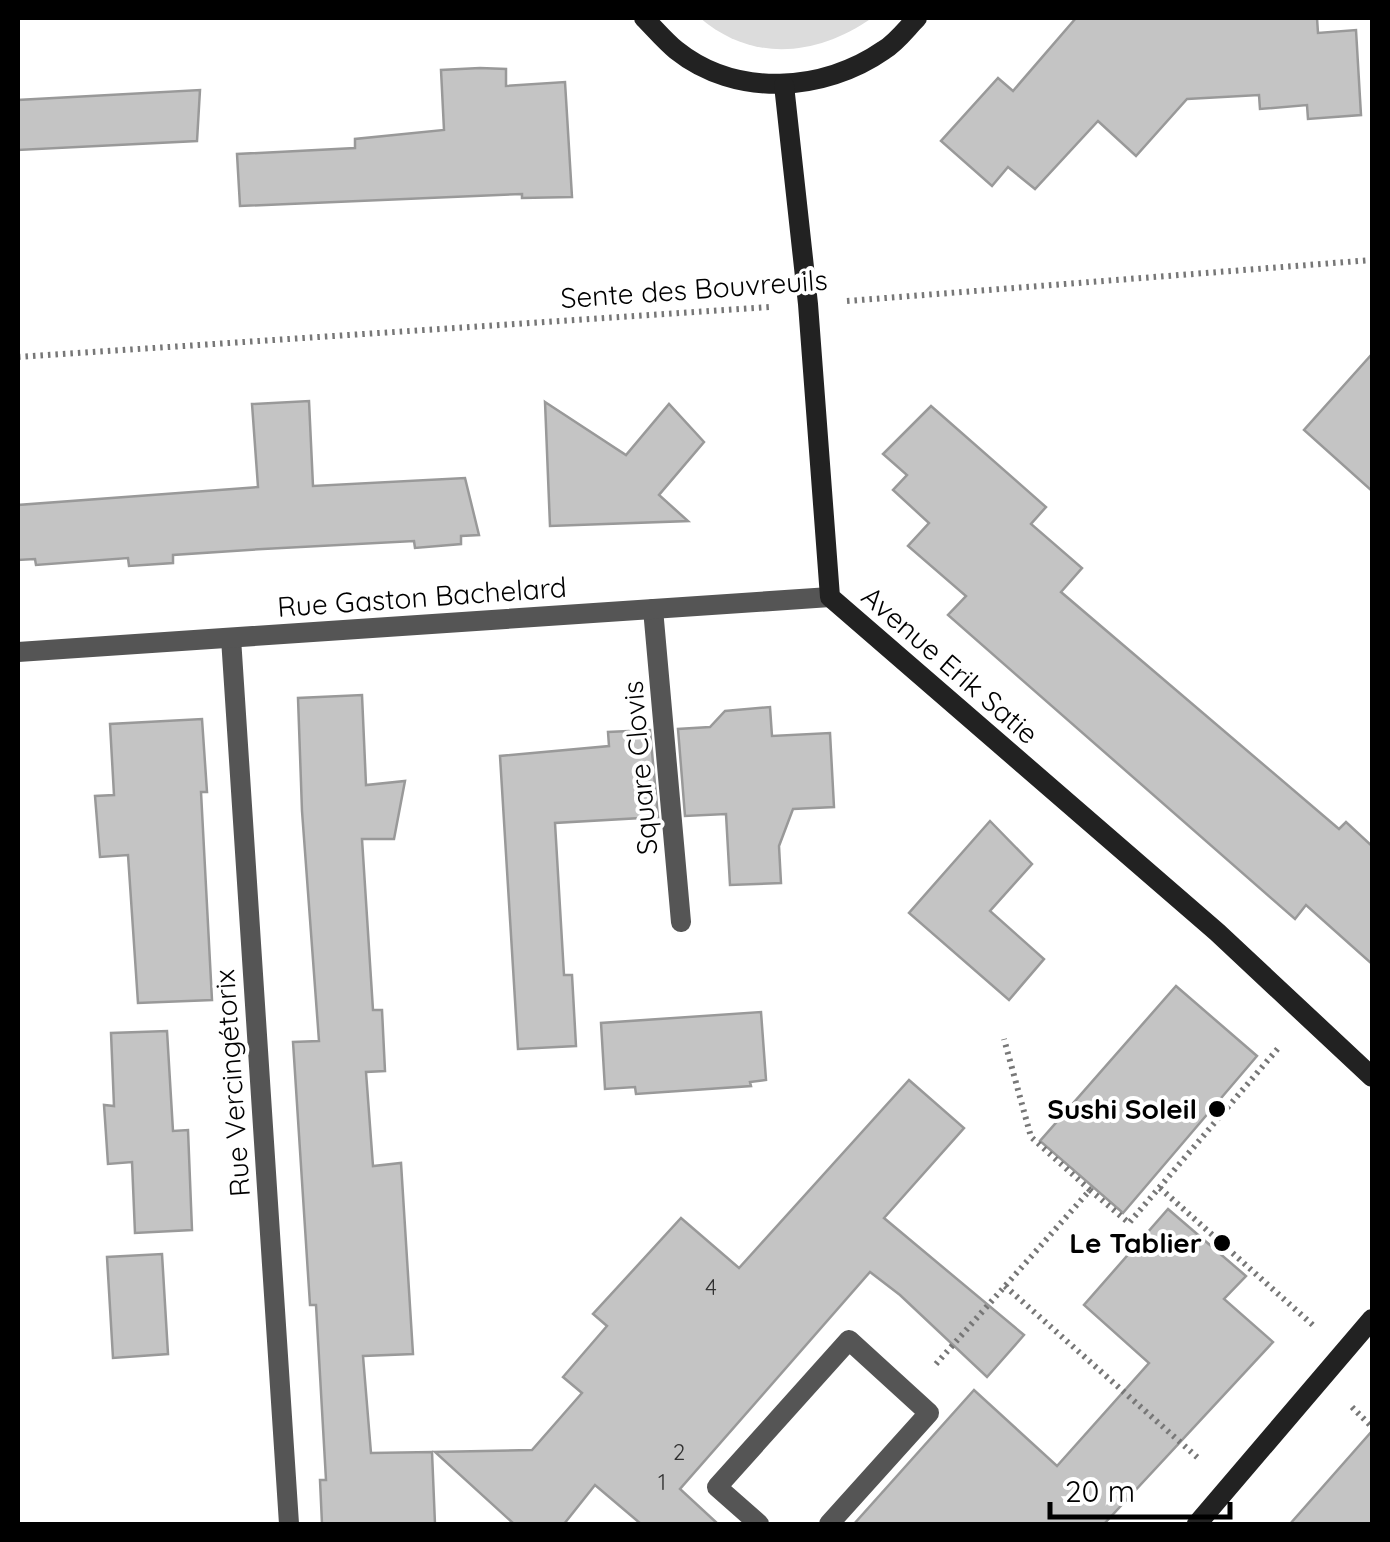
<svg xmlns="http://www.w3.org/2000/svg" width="1390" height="1542" font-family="Quicksand,sans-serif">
	<rect width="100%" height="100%" fill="#fff"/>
	<path fill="#dcdcdc" d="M700,18h172c-55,38 -119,45 -172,0z"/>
	<g fill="#c4c4c4" stroke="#999" stroke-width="2.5">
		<path d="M1076,18h241l1,15 38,-3 5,85 -53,4 -1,-14 -47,4 -1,-14 -72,4 -51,57 -38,-35 -63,68 -27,-22 -16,19 -51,-45 57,-63 15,13z"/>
		<path d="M480,68l26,1v17l59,-4 7,115 -50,1v-4l-282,12 -3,-52 118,-6v-9l89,-9 -3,-60z"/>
		<path d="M200,90l-3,51 -179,9v-50z"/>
		<path d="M1372,354v137l-68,-61z"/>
		<path d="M309,401l4,85 152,-8 14,57 -18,1v8l-46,4 -1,-7 -151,8 -90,6v8l-44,3 -1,-8 -92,7 -1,-6 -17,1v-55l240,-18 -6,-83z"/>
		<path d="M545,402l81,53 43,-51 35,38 -45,53 29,26 -138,5z"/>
		<path d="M931,406l115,101 -15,17 51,44 -21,24 278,237 7,-7 26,24v118l-66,-59 -11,14 -347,-304 18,-19 -58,-50 21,-23 -36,-33 14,-15 -24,-21z"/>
		<path d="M362,695l4,90 39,-4 -11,58h-32l11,171h9l3,61 -19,1 7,94 28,-3 12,191 -50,2 8,97 61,-1 3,72h-113l-2,-44h6l-10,-175h-6l-17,-263 26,-1 -17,-230 -4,-113z"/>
		<path d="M770,707l2,29 58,-3 4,74 -41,2 -14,37 2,37 -51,2 -4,-71 -41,2 -7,-87 32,-2 15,-16z"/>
		<path d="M202,719l5,73h-6l11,208 -74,3 -10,-148 -28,2 -5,-61 19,-1 -4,-71z"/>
		<path d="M650,730l8,87 -103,6 9,152h8l4,71 -58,3 -18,-293 109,-10 -1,-14z"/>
		<path d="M990,821l42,43 -42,47 54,48 -35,41 -100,-87z"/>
		<path d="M1176,986l81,70 -134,157 -83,-72z"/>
		<path d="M761,1012l5,68 -16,2 1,4 -115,8 -1,-7 -30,2 -4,-66z"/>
		<path d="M167,1031l6,100 15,-1 4,100 -57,3 -3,-71 -24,2 -4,-59 10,1 -3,-73z"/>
		<path d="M909,1080l55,48 -80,90 140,117 -37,42 -87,-82 -30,-23 -190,217 38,35h-77l-46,-39 -31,39h-50l-79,-72 97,-2 50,-57 -19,-16 44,-51 -14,-12 88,-96 58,50z"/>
		<path d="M1168,1209l78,67 -22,23 49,43 -169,182h-250l120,-134 83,76 92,-103 -65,-58z"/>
		<path d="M162,1254l6,100 -55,4 -6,-101z"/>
		<path d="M1372,1431v93h-82z"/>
	</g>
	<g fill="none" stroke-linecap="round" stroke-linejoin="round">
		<g stroke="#777" stroke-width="6" stroke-dasharray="2.5 5" stroke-linecap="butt">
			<path d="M847,301l525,-41"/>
			<path d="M18,357l752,-50"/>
			<path d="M1160,1188l155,139"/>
			<path d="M1090,1190l39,33 151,-177"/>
			<path d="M1005,1286l193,172"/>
			<path d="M936,1364l154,-174 -59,-53 -27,-98"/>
			<path d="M1352,1407l20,20"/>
		</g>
		<g stroke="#555" stroke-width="20">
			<path d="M653,609l28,313"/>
			<path d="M231,638l58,886"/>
			<path d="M18,652l812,-55"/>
			<path d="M759,1524l-42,-37 132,-147 80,73 -100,111"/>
		</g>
		<g stroke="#222" stroke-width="20">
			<path d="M644,18c10,10 21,23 32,32 60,48 148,42 208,0 13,-8 23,-22 33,-32"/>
			<path d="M784,85l24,219 22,293 387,335 155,145"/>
			<path d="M1197,1524l175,-205"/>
		</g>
	</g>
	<g fill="#000" stroke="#fff" stroke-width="4">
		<circle cx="1217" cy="1109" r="10"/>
		<circle cx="1222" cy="1243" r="10"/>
	</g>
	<g text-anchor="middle" stroke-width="8" stroke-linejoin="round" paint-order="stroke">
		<g font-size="22" fill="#313131">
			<text x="711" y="1295">4</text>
			<text x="679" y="1460">2</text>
			<text x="662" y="1490">1</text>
		</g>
		<g font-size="28" fill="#000" stroke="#fff">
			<text transform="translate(694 289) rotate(-4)" y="10">Sente des Bouvreuils</text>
			<text transform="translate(422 597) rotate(-4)" y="10">Rue Gaston Bachelard</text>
			<text transform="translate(950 665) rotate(41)" y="10">Avenue Erik Satie</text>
			<text transform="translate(640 768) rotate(-95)" y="10">Square Clovis</text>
			<text transform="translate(232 1083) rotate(-94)" y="10">Rue Vercingétorix</text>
		</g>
		<g font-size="28" font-weight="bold" fill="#000" stroke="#fff" text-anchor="end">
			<text x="1197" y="1119">Sushi Soleil</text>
			<text x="1202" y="1253">Le Tablier</text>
		</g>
	</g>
	<rect width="1390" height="1542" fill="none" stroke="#000000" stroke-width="40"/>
	<path d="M1050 1502v15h180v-15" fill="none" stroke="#000000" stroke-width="5"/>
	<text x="1065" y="1502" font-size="30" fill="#000000" stroke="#ffffff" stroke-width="8" paint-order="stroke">20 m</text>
</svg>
